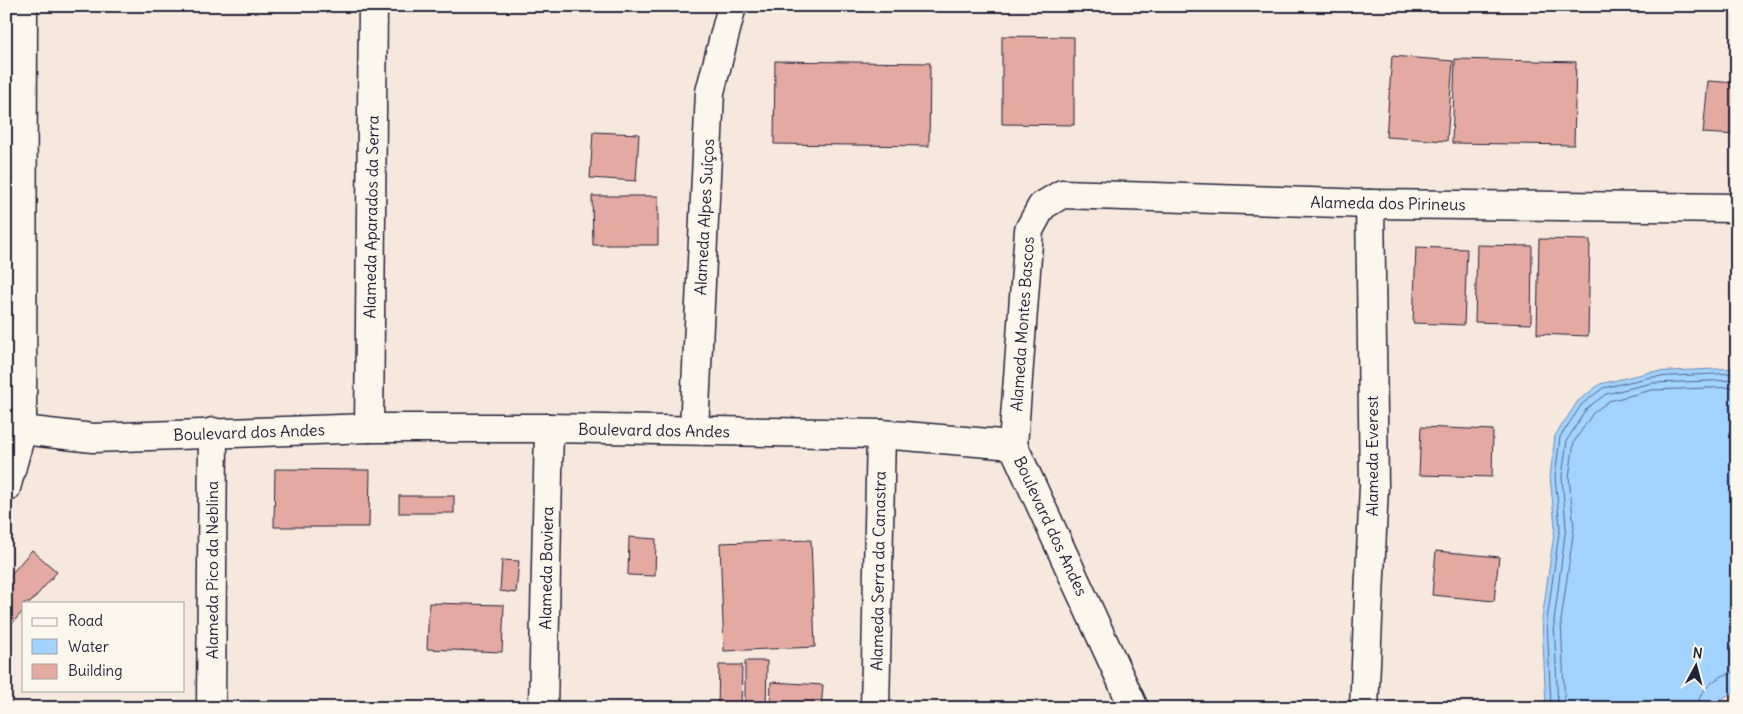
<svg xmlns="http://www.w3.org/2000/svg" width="1743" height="714" font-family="Delius,sans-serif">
	<rect width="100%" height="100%" fill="#f6e8dd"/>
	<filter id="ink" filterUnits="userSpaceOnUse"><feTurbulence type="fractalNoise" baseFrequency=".02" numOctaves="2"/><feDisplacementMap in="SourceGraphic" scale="10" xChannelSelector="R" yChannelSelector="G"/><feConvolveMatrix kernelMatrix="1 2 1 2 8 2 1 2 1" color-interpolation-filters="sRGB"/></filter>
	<g filter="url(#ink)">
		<path fill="#a2d2fe" stroke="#6f8cb0" d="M1737,368v322l-14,8 -9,10h-168l-4,-88 13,-94 -5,-49 5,-41 23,-35 22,-17 50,-12z"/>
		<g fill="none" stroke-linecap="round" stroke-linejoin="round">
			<g stroke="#556889" stroke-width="1">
				<path d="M1551,708l-4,-88 13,-94 -5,-49 5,-40 22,-33 21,-16 48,-11 86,-4"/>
				<path d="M1558,708l-4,-87 12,-94 -4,-50 5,-37 20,-32 19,-14 46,-11 85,-3"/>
				<path d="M1565,708l-4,-87 13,-93 -5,-51 5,-35 19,-29 16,-12 43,-11 85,-3"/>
				<path d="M1697,708c1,-18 22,-35 40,-36"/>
			</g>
		</g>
		<g fill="#e4aaa1" stroke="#22223b">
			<path d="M1002,36l72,1v88l-72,-1z"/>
			<path d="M1392,56l61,5 -6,80 -61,-4z"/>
			<path d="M1455,59l121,3 -2,83 -122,-2z"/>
			<path d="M775,61l155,2 -1,83 -155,-2z"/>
			<path d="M1708,81l29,2v52l-34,-2z"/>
			<path d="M593,132l46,2 -3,47 -46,-3z"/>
			<path d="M592,196h66v49h-65z"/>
			<path d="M1539,239l51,1 -2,96 -51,-2z"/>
			<path d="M1477,245l55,1 -1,78 -56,-2z"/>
			<path d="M1416,247l51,2 -3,76 -51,-2z"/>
			<path d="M1421,427l72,3 -1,47 -73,-2z"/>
			<path d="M275,469l95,1 -1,57h-95z"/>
			<rect x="399" y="496" width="55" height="17"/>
			<path d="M629,537l27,2 -1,37 -27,-1z"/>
			<path d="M811,540l4,107 -91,4 -4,-108z"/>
			<path d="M32,550l25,22 -27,31h-6v7l-16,18 -2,-48z"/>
			<path d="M1436,551l63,6 -5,44 -62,-6z"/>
			<path d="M502,560l17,1 -3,32 -16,-2z"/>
			<path d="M429,603l75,2 -2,47 -75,-3z"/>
			<path d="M745,661h22l-1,46h-21z"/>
			<path d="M719,665h23l-1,42h-23z"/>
			<path d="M771,682l52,3 -2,23h-51z"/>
		</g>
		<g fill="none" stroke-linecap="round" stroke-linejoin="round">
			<g stroke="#22223b" stroke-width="31">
				<g id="minor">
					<path d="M6,423l16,7 71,8 276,-10h180l332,6 132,11 121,263"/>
					<path d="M369,428l4,-422"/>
					<path d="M694,430l16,-338 22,-86"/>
					<path d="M1013,445l16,-215 13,-24 20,-12 308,10 367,4"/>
					<path d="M6,488l16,-58 1,-424"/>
					<path d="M211,708l2,-276"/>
					<path d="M543,708l6,-280"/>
					<path d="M875,708l6,-274"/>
					<path d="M1364,708l10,-222 -4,-282"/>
				</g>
			</g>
			<use href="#minor" stroke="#fbf7ec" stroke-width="28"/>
		</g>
	</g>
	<g text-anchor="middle" stroke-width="4" stroke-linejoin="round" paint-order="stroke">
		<g font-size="16" fill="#22223b" stroke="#fbf7ec">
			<text transform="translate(1388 203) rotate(1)" y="6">Alameda dos Pirineus</text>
			<text transform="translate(371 217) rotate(-89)" y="6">Alameda Aparados da Serra</text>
			<text transform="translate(704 217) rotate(-87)" y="6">Alameda Alpes Suíços</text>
			<text transform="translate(1022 324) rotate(-86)" y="6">Alameda Montes Bascos</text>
			<text transform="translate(654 430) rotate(1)" y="6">Boulevard dos Andes</text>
			<text transform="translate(249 432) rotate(-2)" y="6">Boulevard dos Andes</text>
			<text transform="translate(1372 456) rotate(-90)" y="6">Alameda Everest</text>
			<text transform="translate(1051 526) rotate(65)" y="6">Boulevard dos Andes</text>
			<text transform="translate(546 568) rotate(-89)" y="6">Alameda Baviera</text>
			<text transform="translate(212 570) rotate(-90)" y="6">Alameda Pico da Neblina</text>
			<text transform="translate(878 571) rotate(-89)" y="6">Alameda Serra da Canastra</text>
		</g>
	</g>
	<rect width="1743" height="714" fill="none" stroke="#fbf7ec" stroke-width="25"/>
	<rect x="12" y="12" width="1718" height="689" fill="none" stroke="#22223b" stroke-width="2" filter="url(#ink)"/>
	<rect x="22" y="602" width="162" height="90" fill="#fbf7ec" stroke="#a4a2a5"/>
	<rect x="32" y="618" width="25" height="8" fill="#fbf7ec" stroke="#a4a2a5"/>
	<text x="68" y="626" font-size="15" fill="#22223b">Road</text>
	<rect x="32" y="639" width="25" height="15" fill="#a2d2fe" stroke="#a4a2a5"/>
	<text x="68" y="652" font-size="15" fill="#22223b">Water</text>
	<rect x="32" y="664" width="25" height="15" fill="#e4aaa1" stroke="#a4a2a5"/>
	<text x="68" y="676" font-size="15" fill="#22223b">Building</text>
	<g transform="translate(1696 666) rotate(7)" stroke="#fbf7ec" stroke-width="4" paint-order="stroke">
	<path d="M0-4L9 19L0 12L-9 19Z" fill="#22223b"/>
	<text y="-8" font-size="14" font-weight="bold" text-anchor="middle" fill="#22223b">N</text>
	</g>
</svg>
